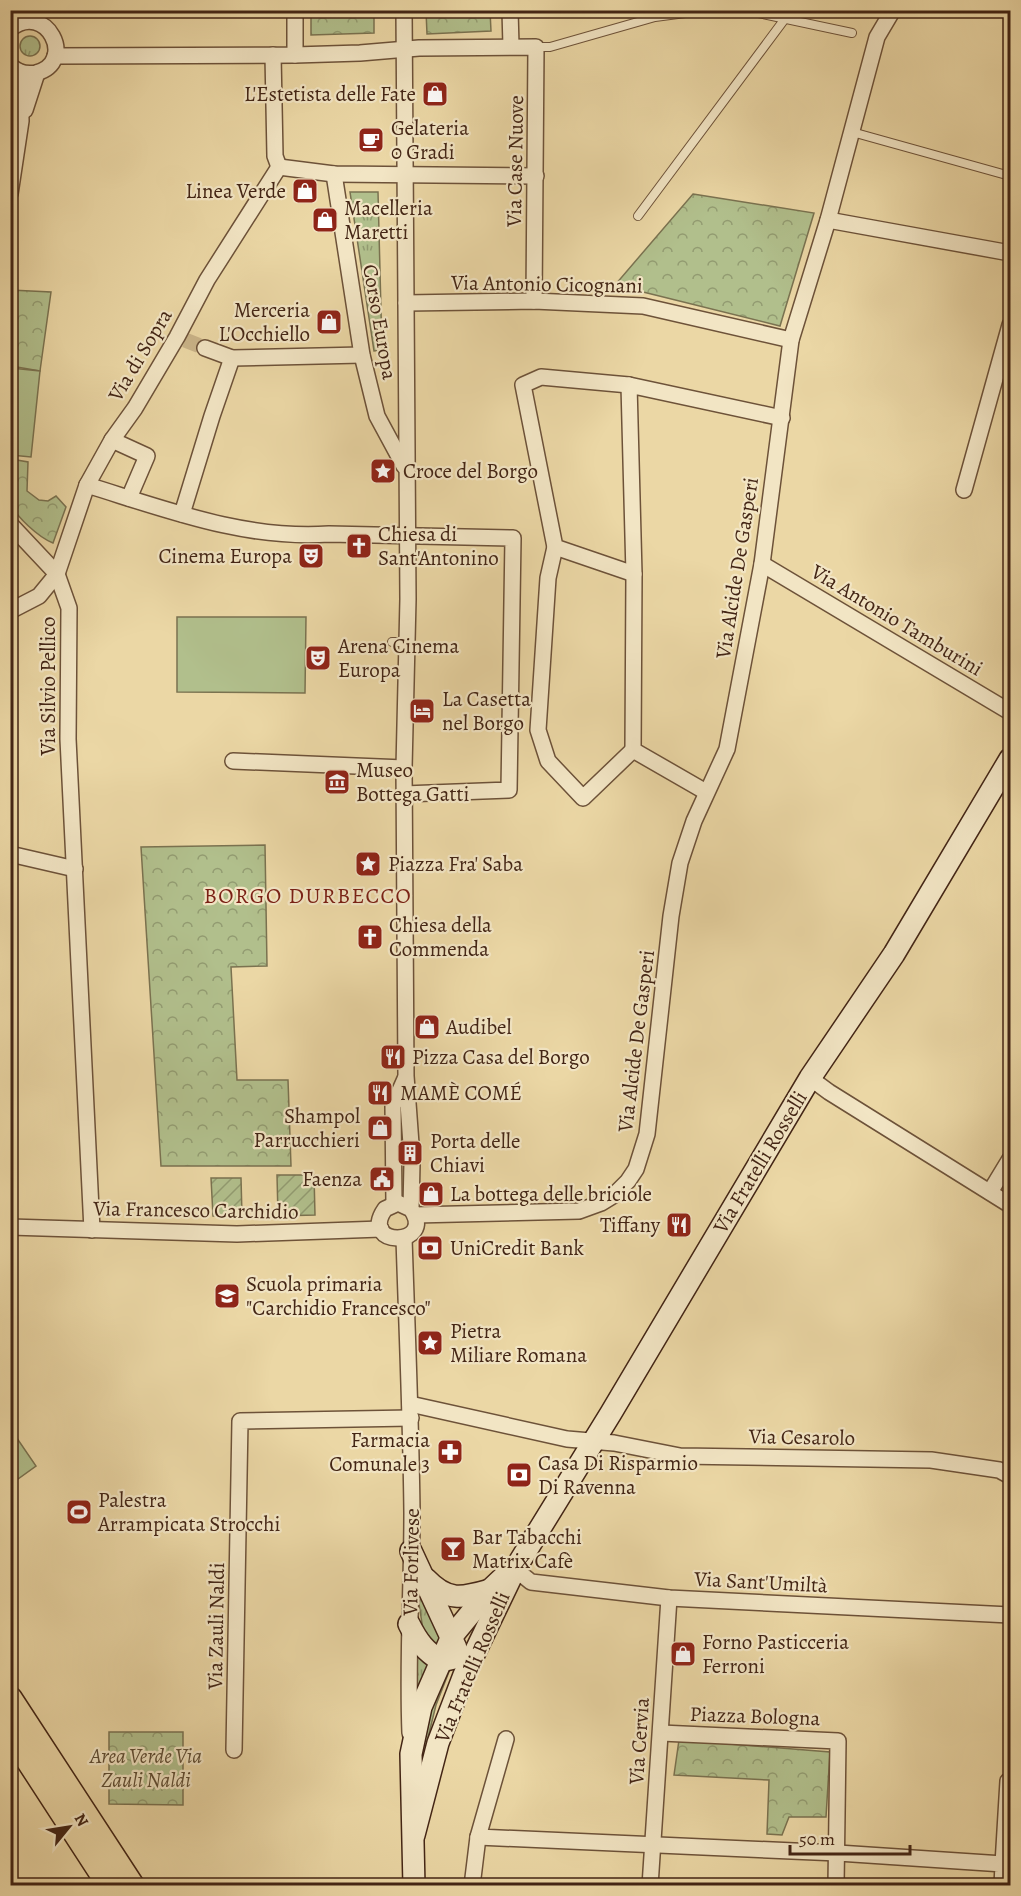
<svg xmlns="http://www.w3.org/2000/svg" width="1021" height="1896" font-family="Alegreya,serif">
	<defs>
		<pattern id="grass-tufts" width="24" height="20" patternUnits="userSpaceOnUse" patternTransform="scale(1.5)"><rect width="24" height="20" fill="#b1bf8c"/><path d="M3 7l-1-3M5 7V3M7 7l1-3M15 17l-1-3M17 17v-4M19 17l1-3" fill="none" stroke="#929b71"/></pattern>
		<pattern id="forest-crowns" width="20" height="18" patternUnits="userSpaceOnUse" patternTransform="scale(1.5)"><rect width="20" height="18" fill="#b1bf8c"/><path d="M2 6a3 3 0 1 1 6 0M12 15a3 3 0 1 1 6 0" fill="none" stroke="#929b71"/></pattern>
		<pattern id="garden-furrows" width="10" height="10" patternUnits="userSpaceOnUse" patternTransform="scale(1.5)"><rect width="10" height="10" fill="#b1bf8c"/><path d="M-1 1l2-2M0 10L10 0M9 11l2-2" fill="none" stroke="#929b71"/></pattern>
	</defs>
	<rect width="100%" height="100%" fill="#ebd7a5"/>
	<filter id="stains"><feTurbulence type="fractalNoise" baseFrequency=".00333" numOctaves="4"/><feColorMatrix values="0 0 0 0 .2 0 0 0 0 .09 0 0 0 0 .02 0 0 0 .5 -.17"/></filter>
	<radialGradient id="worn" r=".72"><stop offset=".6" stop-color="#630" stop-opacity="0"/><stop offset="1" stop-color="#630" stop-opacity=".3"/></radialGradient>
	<g fill="url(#grass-tufts)" stroke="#7a7250" stroke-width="1.5">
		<circle cx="30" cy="46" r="10"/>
		<path d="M350,192h28l4,158 -8,1z"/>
		<path d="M422,1591l23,45 -7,14 -14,-14 -5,-32z"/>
		<path d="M413,1640l18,21 -17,64z"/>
		<path d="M452,1664l-16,41 -18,73 12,-85z"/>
	</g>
	<g fill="url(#forest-crowns)" stroke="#7a7250" stroke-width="1.5">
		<path d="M311,11h63v22l-63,2z"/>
		<path d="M426,11h64l1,20 -64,3z"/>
		<path d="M693,194l121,19 -34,113 -165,-41z"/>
		<path d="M10,290l41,2 -11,79 -29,-5z"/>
		<path d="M11,459l17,3 -1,29 12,9 9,1 8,-5 10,11 -13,36c-13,-5 -39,-27 -43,-42 -2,-12 0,-29 1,-42z"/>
		<path d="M265,845l2,121 -36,1 6,113h51l3,86h-130l-20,-319z"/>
		<path d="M109,1732h74v73l-74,-1z"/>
		<path d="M679,1740l151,12 -4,65h-37l-7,18 -15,-1 2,-54 -95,-5z"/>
	</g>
	<g fill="url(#garden-furrows)" stroke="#7a7250" stroke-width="1.5">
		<path d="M277,1175h37l1,40 -37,1z"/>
		<path d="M211,1178h30l1,38h-29z"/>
	</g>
	<g fill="#b1bf8c" stroke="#7a7250" stroke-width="1.5">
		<path d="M11,368l29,3 -9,86 -20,-2z"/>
		<path d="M177,617h129l-1,76 -128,-1z"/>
		<path d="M10,1428l26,38 -25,18h-1z"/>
	</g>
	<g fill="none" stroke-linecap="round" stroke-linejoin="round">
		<path stroke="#c9b388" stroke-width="15" stroke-dasharray="15 8" stroke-linecap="butt" d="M185,340l20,8"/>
		<g stroke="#6d5239" stroke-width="10">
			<g id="lane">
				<path d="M744,10l108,23"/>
				<path d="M536,47h14l105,-30 53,-7"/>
				<path d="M852,132l158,44"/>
				<path d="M638,216l146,-196"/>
				<path d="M392,642h15"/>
			</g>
		</g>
		<g stroke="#6d5239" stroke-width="18">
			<g id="street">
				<path d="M404,10l4,589 -4,169 2,308 5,68"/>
				<path d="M510,10l1,36"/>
				<path d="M10,29c36,-29 68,33 26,44 -10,2 -19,-1 -26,-8"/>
				<path d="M273,55l2,101 4,11"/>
				<path d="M295,55v-45"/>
				<path d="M55,56l240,-1 65,-2 59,-5 117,-1 -2,254"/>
				<path d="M25,110l12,-37"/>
				<path d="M279,167l55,7 202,2"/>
				<path d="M334,174l28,181 15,61 27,50"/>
				<path d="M10,194l11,-73 -1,-49"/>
				<path d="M828,220l182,33"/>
				<path d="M406,303l128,-2 109,5 148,34"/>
				<path d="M205,348l27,10 130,-3"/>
				<path d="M629,385l-88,-8 -18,8 32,162 79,27"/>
				<path d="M112,440l35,16 -18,42"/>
				<path d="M87,485c78,24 158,55 242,49l184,4 -4,252 -105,4"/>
				<path d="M964,490l46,-165"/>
				<path d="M182,514l30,-98 20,-58"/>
				<path d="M10,524l47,50 12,34 -1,131 24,491"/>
				<path d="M555,547l-7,31 -10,152 10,31 35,37 50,-48"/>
				<path d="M762,564l248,148"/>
				<path d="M10,611l29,-15 18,-22 30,-89 25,-45 23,-32 42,-71 30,-57 72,-113"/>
				<path d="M233,761l171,7"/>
				<path d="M706,792l-73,-42 1,-176 -5,-189 153,33"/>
				<path d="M10,854l65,15"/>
				<path d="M810,1078l19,14 181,113"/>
				<path d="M990,1192l20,-33"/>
				<path d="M394,1204l-1,-98 12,-27"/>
				<path d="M411,1209l-13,-6 -13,6c-27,39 52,38 26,0l1,-46"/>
				<path d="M415,1215l164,-4 22,-8 13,-8 14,-14 8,-12 11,-35 24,-218 9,-53 14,-42 33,-72 35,-185 29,-224 37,-120 49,-183 16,-27"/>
				<path d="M10,1227l227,7 144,-5"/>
				<path d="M404,1238c3,92 7,183 8,275 0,73 -5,147 -2,220"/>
				<path d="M410,1404l157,35 47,4 66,13 251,4 68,10 11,6"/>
				<path d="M515,1569l16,13 138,16 341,17"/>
				<path d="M661,1733l177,8 -2,145"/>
				<path d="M506,1739l-28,98 360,16 165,11 -1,22"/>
				<path d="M234,1750l6,-329 171,-3"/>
				<path d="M1003,1864l5,-83"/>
				<path d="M472,1886l6,-49"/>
				<path d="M650,1886l19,-288"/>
			</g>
		</g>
		<g stroke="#432515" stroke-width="24">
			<g id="secondary">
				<path d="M411,1551l45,97"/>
				<path d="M426,1579c22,23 36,19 64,11"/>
				<path d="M409,1624c9,18 16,27 32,37l13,-3"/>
				<path d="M414,1835l24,-92 26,-68 51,-106 96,-156 199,-335 84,-124 116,-195"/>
				<path d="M414,1886l-3,-132 10,-47 31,-71 38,-46 18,-17"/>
			</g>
		</g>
		<g stroke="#432515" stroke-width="27">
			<g id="primary">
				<path d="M10,1699l122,187"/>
				<path d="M10,1732l100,154"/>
			</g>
		</g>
		<use href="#lane" stroke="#f2e5c4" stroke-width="8"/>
		<use href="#street" stroke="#f2e5c4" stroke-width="15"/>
		<use href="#secondary" stroke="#f2e5c4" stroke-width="21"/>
		<use href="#primary" stroke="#ebd7a5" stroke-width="24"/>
	</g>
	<defs>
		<g id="shop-square" transform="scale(1.35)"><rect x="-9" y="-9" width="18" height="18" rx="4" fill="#8f2418" stroke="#f2e5c4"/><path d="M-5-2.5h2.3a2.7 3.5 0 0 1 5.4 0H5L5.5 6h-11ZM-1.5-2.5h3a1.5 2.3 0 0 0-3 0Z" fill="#fff"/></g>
		<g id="cafe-square" transform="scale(1.35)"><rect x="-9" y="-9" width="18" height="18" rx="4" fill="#8f2418" stroke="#f2e5c4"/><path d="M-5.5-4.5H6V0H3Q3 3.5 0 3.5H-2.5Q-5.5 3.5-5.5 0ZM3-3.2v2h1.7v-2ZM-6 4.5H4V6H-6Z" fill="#fff"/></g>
		<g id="sight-square" transform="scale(1.35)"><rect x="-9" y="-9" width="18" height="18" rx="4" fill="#8f2418" stroke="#f2e5c4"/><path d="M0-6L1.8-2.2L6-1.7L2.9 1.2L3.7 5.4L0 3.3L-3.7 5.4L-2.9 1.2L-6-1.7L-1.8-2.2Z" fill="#fff"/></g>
		<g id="church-square" transform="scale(1.35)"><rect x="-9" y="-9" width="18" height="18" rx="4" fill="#8f2418" stroke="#f2e5c4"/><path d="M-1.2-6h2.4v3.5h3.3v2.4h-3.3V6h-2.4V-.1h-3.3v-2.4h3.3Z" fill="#fff"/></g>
		<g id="theatre-square" transform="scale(1.35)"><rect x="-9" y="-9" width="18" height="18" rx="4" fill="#8f2418" stroke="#f2e5c4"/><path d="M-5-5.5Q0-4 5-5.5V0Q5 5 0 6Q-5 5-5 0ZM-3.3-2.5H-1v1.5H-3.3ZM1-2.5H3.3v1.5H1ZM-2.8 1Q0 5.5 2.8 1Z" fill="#fff"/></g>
		<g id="hotel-square" transform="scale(1.35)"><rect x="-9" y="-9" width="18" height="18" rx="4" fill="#8f2418" stroke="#f2e5c4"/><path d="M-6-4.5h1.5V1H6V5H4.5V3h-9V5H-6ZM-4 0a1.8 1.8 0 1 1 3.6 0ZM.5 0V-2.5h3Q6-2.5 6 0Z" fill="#fff"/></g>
		<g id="museum-square" transform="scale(1.35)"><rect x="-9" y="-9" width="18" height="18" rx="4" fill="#8f2418" stroke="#f2e5c4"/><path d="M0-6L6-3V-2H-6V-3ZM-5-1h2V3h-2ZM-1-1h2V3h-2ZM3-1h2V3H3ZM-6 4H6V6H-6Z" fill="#fff"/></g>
		<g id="restaurant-square" transform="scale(1.35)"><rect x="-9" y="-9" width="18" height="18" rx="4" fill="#8f2418" stroke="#f2e5c4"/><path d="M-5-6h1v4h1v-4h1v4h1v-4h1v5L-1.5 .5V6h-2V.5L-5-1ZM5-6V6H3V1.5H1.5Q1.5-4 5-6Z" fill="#fff"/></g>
		<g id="building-square" transform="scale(1.35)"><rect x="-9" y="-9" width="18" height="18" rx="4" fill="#8f2418" stroke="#f2e5c4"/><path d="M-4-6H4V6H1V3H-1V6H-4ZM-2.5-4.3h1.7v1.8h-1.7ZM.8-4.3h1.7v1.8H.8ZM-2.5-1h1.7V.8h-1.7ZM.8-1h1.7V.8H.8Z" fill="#fff"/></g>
		<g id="civic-square" transform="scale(1.35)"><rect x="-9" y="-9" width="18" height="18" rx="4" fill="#8f2418" stroke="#f2e5c4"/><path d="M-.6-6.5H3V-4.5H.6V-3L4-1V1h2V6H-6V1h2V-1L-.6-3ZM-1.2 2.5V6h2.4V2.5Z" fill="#fff"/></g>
		<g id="bank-square" transform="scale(1.35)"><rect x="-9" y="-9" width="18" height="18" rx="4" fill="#8f2418" stroke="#f2e5c4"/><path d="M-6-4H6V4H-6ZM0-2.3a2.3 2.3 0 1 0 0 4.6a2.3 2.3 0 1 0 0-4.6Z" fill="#fff"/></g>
		<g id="school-square" transform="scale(1.35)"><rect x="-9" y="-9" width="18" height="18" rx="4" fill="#8f2418" stroke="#f2e5c4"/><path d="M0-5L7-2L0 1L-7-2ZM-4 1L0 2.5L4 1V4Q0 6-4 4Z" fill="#fff"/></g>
		<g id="pharmacy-square" transform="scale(1.35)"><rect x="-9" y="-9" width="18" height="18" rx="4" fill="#8f2418" stroke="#f2e5c4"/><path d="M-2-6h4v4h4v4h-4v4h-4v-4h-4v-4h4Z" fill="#fff"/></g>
		<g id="stadium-square" transform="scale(1.35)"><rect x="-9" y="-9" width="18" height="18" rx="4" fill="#8f2418" stroke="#f2e5c4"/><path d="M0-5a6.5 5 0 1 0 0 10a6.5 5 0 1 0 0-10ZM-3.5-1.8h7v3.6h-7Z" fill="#fff"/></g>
		<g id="bar-square" transform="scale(1.35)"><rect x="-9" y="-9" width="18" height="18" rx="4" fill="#8f2418" stroke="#f2e5c4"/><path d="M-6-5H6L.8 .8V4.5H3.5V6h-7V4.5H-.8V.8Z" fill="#fff"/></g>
	</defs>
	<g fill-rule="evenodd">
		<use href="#shop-square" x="435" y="94"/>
		<use href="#cafe-square" x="371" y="140"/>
		<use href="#shop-square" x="305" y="191"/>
		<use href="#shop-square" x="325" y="220"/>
		<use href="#shop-square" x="329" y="322"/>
		<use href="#sight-square" x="383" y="471"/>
		<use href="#church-square" x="359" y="546"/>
		<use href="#theatre-square" x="311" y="556"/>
		<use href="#theatre-square" x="318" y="658"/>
		<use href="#hotel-square" x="422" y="711"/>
		<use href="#museum-square" x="337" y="782"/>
		<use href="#sight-square" x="368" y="864"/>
		<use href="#church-square" x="370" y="937"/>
		<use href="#shop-square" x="427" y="1027"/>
		<use href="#restaurant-square" x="393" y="1057"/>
		<use href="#restaurant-square" x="380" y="1093"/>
		<use href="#shop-square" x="380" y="1128"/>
		<use href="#building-square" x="410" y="1153"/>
		<use href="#civic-square" x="382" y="1179"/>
		<use href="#shop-square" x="431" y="1194"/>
		<use href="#restaurant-square" x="679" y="1225"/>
		<use href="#bank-square" x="430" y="1248"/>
		<use href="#school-square" x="227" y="1296"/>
		<use href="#sight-square" x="430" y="1343"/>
		<use href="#pharmacy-square" x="450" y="1452"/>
		<use href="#bank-square" x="519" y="1475"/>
		<use href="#stadium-square" x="79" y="1512"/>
		<use href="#bar-square" x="453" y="1549"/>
		<use href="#shop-square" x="683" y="1654"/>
	</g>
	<g text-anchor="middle" stroke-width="4.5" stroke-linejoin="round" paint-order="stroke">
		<g font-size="21" fill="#432515" stroke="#f2e5c4" text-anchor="start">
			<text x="416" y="101" text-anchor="end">L'Estetista delle Fate</text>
			<text x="391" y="135">Gelateria<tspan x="391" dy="24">0 Gradi</tspan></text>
			<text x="286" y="198" text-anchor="end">Linea Verde</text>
			<text x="344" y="215">Macelleria<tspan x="344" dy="24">Maretti</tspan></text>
			<text x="310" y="317" text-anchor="end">Merceria<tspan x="310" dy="24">L'Occhiello</tspan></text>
			<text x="403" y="478">Croce del Borgo</text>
			<text x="378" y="541">Chiesa di<tspan x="378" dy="24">Sant'Antonino</tspan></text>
			<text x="292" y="563" text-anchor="end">Cinema Europa</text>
			<text x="338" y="653">Arena Cinema<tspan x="338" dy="24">Europa</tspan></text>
			<text x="442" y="706">La Casetta<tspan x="442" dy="24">nel Borgo</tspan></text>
			<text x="356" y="777">Museo<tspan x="356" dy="24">Bottega Gatti</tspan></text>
			<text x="388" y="871">Piazza Fra' Saba</text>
			<text x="389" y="932">Chiesa della<tspan x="389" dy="24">Commenda</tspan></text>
			<text x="446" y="1034">Audibel</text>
			<text x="412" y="1064">Pizza Casa del Borgo</text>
			<text x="400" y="1100">MAMÈ COMÉ</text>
			<text x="360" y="1123" text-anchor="end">Shampol<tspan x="360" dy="24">Parrucchieri</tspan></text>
			<text x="430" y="1148">Porta delle<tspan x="430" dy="24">Chiavi</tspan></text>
			<text x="362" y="1186" text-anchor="end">Faenza</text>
			<text x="450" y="1201">La bottega delle briciole</text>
			<text x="660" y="1232" text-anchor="end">Tiffany</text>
			<text x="450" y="1255">UniCredit Bank</text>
			<text x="246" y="1291">Scuola primaria<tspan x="246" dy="24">"Carchidio Francesco"</tspan></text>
			<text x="450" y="1338">Pietra<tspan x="450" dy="24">Miliare Romana</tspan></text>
			<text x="430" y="1447" text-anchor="end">Farmacia<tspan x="430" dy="24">Comunale 3</tspan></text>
			<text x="538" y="1470">Casa Di Risparmio<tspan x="538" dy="24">Di Ravenna</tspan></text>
			<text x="98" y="1507">Palestra<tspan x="98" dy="24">Arrampicata Strocchi</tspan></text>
			<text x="472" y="1544">Bar Tabacchi<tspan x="472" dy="24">Matrix Cafè</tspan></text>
			<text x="702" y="1649">Forno Pasticceria<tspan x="702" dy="24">Ferroni</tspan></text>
		</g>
		<g font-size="21" fill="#432515" stroke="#f2e5c4">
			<text transform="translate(515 161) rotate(-89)" y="7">Via Case Nuove</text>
			<text transform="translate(547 284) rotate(1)" y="7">Via Antonio Cicognani</text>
			<text transform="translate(380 322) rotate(80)" y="7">Corso Europa</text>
			<text transform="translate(140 355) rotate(-59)" y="7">Via di Sopra</text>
			<text transform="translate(737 568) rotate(-81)" y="7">Via Alcide De Gasperi</text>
			<text transform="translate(897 620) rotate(31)" y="7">Via Antonio Tamburini</text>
			<text transform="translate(48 686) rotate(-90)" y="7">Via Silvio Pellico</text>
			<text transform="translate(636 1041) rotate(-83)" y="7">Via Alcide De Gasperi</text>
			<text transform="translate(760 1162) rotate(-59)" y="7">Via Fratelli Rosselli</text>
			<text transform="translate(196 1210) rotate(1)" y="7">Via Francesco Carchidio</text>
			<text transform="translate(802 1437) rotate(1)" y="7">Via Cesarolo</text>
			<text transform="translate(411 1562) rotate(-89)" y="7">Via Forlivese</text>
			<text transform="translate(761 1582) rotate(3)" y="7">Via Sant'Umiltà</text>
			<text transform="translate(216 1626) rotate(-89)" y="7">Via Zauli Naldi</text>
			<text transform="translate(472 1667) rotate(-67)" y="7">Via Fratelli Rosselli</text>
			<text transform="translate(755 1716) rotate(2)" y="7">Piazza Bologna</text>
			<text transform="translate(639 1741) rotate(-86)" y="7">Via Cervia</text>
		</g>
		<g font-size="21" font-style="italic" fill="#5e4c33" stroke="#f2e5c4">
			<text x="146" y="1763">Area Verde Via<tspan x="146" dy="24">Zauli Naldi</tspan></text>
		</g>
		<g font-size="22" letter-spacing="1.5" fill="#7a1f14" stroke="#f2e5c4">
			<text x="308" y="903">BORGO DURBECCO</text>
		</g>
	</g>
	<rect width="1021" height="1896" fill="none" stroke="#ebd7a5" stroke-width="36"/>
	<rect x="12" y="12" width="997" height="1872" fill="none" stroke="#432515" stroke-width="3"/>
	<rect x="18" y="18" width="985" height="1860" fill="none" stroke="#432515" stroke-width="1.5"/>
	<g transform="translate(69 1827) rotate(60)" stroke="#f2e5c4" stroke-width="4.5" paint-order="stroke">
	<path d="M0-4.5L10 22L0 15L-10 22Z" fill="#432515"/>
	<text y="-9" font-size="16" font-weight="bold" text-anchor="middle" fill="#432515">N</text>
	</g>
	<path d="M790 1845v9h120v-9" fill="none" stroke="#432515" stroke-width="3"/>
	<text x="799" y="1845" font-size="18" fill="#432515" stroke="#f2e5c4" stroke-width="4.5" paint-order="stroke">50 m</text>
	<rect width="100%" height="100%" filter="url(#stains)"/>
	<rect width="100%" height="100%" fill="url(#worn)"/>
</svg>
